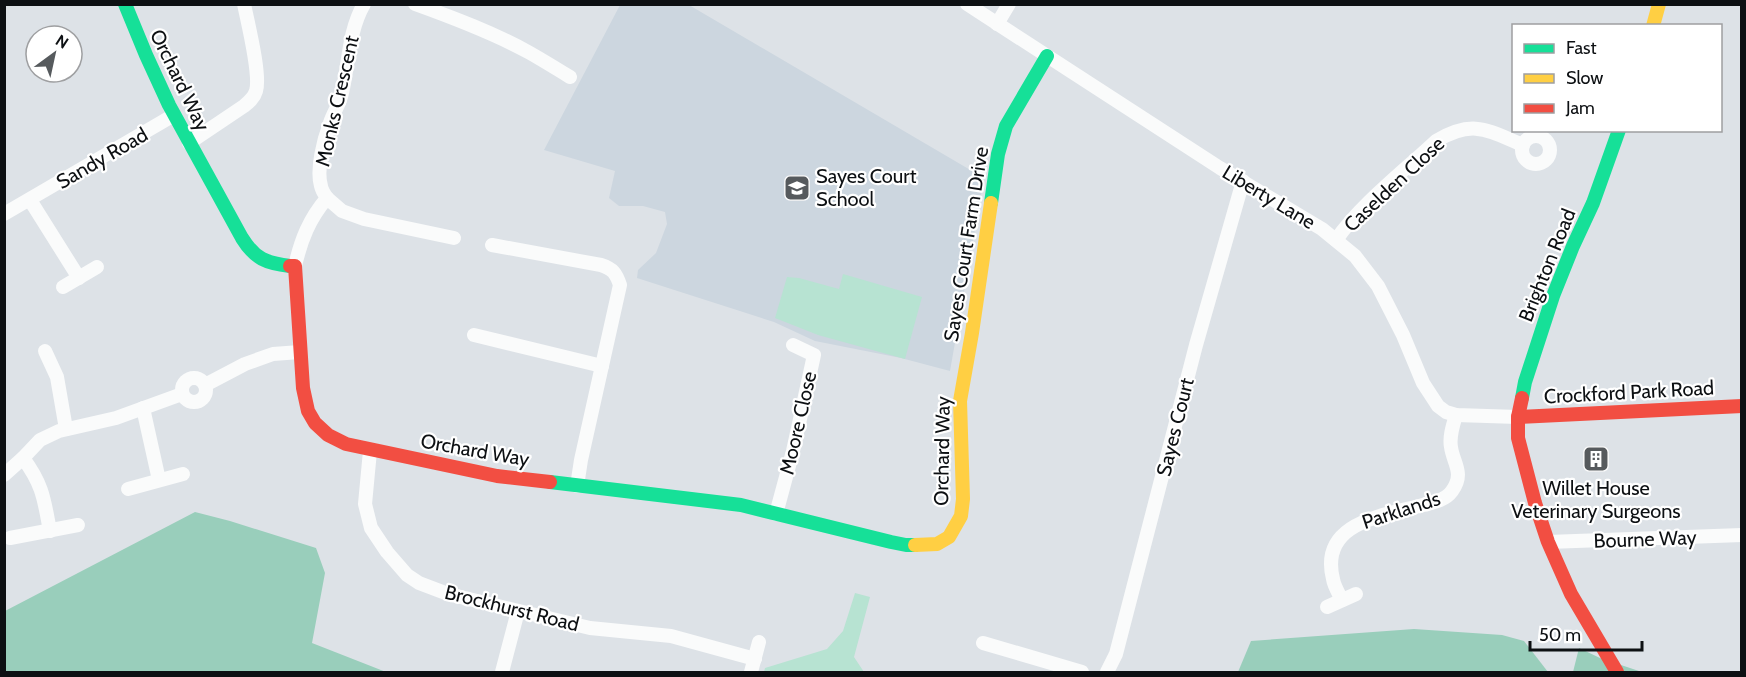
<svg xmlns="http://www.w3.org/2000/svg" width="1746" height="677" font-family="Cabin,sans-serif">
	<rect width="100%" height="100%" fill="#dde2e7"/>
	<path fill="#ccd6df" d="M620,5h69l295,173 -34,193 -49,-13 -86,-17 -41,-19 -137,-44 1,-8 18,-17 11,-29 -2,-12 -22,-6h-24l-10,-8 6,-27 -71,-21z"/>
	<g fill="#b7e3d2">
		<path d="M843,274l79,23 -17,62 -87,-24 -43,-17 12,-41 12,1 40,11z"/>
		<path d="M855,593l15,4 -16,60 10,15h-100l1,-4 62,-19 16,-18z"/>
	</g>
	<g fill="#99cebb">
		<path d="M195,512l35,9 86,27 9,25 -13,70 74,29h-381v-61z"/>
		<path d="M1414,629l88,6 22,6 24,31h-310l13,-31z"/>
		<path d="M1579,648l21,10 42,14h-69z"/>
	</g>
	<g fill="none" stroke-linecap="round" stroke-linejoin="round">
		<g stroke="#fafbfb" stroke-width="14">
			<path d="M415,4c39,14 79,29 115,49 14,8 27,16 40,24"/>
			<path d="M967,4l253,164 102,61 33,27 23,30 25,49 20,48 15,23 8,6 10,3 62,2"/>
			<path d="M997,24l12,-20"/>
			<circle cx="1536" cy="150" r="14"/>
			<path d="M189,143l55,-37c5,-4 10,-8 12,-15 5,-16 -8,-67 -12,-87"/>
			<path d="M327,198l15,13 22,8 90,19"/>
			<path d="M30,200l49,78"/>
			<path d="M4,214l170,-99"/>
			<path d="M1336,240c24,-35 68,-69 100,-99 37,-22 51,-11 87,4"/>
			<path d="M492,245l109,20c12,4 15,8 19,20l-39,175 -4,26"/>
			<path d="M295,266c6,-26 14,-47 32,-68 -2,-3 -5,-7 -6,-12 -5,-17 3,-47 9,-63 3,-10 10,-19 12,-30 7,-29 6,-61 22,-89"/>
			<path d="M63,287l34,-20"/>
			<path d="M474,335l128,31"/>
			<path d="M45,351l12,26 9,52"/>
			<circle cx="194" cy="390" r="12"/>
			<path d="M205,385l40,-21 28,-10 27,-2"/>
			<path d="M143,408l16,72"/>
			<path d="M370,451l-5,53 6,24 16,24 20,23 12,8 29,11 142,34 81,8 84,23"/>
			<path d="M23,458c20,27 21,41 27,73"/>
			<path d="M4,475l19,-17 17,-18 19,-9 57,-13 66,-24"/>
			<path d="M128,489l55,-15"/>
			<path d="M776,514l17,-63 21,-96 -21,-10"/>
			<path d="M10,538l68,-13"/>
			<path d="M1548,542l194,-7"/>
			<path d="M1342,600c-3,-6 -8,-14 -9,-21 -14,-56 48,-63 86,-73 12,-3 26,-5 33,-15 13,-18 1,-28 -1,-44 -2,-10 2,-22 5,-32"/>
			<path d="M1327,607l29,-13"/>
			<path d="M983,643l99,29"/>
			<path d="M502,672l16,-61"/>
			<path d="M751,672l8,-30"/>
			<path d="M1107,672l9,-18 80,-309 47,-164"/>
		</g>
		<g stroke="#16e098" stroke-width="14">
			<path d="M125,4l21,51 23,50 73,133c13,21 24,25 48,28"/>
			<path d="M991,203l7,-49 8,-28 41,-70"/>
			<path d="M1522,398l3,-16 28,-86 20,-50 20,-43 26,-73"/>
			<path d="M550,482l191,23 150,37 15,3h9"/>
		</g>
		<g stroke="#ffcf43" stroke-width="14">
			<path d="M1653,26l6,-22"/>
			<path d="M915,545l22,-1 12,-7 12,-21 2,-17 -3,-98 12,-68 19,-130"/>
		</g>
		<g stroke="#f24e42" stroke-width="14">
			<path d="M290,266h5l8,122 5,23 7,12 13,12 18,9 151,32 53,6"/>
			<path d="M1522,398l-4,19v21l17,65 13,39 23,52 46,78"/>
			<path d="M1518,417l224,-11"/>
		</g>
	</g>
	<defs>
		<g id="school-square" transform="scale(1.35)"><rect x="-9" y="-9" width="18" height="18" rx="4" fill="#565a5d" stroke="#fff"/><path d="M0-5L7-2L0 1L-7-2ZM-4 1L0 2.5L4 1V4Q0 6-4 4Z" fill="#fff"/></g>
		<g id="building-square" transform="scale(1.35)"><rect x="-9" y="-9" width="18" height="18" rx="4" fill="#565a5d" stroke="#fff"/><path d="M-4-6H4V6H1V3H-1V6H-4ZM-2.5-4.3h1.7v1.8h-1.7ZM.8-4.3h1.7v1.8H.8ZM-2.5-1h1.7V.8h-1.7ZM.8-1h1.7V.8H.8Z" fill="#fff"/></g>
	</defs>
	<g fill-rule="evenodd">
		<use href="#school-square" x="797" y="188"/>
		<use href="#building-square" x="1596" y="459"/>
	</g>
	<g text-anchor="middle" stroke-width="4.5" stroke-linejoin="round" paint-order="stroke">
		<g font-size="20" fill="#0d1013" stroke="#fff">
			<text transform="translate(180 80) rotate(64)" y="7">Orchard Way</text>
			<text transform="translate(337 101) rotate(-77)" y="7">Monks Crescent</text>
			<text transform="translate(102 158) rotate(-30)" y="7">Sandy Road</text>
			<text transform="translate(1394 184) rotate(-43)" y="7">Caselden Close</text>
			<text transform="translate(1269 197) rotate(31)" y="7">Liberty Lane</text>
			<text transform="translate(966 244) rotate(-81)" y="7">Sayes Court Farm Drive</text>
			<text transform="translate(1547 265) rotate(-68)" y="7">Brighton Road</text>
			<text transform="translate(1629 392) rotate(-3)" y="7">Crockford Park Road</text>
			<text transform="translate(798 423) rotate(-77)" y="7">Moore Close</text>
			<text transform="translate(1175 427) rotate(-76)" y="7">Sayes Court</text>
			<text transform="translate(475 450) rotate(10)" y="7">Orchard Way</text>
			<text transform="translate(942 451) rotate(-89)" y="7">Orchard Way</text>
			<text transform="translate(1401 510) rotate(-18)" y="7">Parklands</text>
			<text transform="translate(1645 539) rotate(-2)" y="7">Bourne Way</text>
			<text transform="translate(512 608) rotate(14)" y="7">Brockhurst Road</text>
		</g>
		<g font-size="20" fill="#0d1013" stroke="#fff" text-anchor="start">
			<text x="816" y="183">Sayes Court<tspan x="816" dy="23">School</tspan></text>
			<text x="1596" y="495" text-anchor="middle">Willet House<tspan x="1596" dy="23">Veterinary Surgeons</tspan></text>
		</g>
	</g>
	<rect width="1746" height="677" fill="none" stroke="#0d1013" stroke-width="12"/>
	<rect x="1512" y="24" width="210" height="108" fill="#ffffff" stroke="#9e9fa1" stroke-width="1.5"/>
	<rect x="1524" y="44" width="30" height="9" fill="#16e098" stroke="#9e9fa1" stroke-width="1.5"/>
	<text x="1566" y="54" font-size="18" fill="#0d1013">Fast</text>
	<rect x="1524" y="74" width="30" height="9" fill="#ffcf43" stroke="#9e9fa1" stroke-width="1.5"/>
	<text x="1566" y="84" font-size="18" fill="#0d1013">Slow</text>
	<rect x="1524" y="104" width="30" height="9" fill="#f24e42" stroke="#9e9fa1" stroke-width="1.5"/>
	<text x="1566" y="114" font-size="18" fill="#0d1013">Jam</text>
	<g transform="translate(54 54) rotate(33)"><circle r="28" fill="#ffffff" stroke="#9e9fa1" stroke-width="1.5"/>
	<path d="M0-4.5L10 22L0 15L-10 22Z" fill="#565a5d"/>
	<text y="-9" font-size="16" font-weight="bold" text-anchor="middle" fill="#0d1013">N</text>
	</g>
	<path d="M1530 641v9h112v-9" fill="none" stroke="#0d1013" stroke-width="3"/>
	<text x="1539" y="641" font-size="18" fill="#0d1013" stroke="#ffffff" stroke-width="4.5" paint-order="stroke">50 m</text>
</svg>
